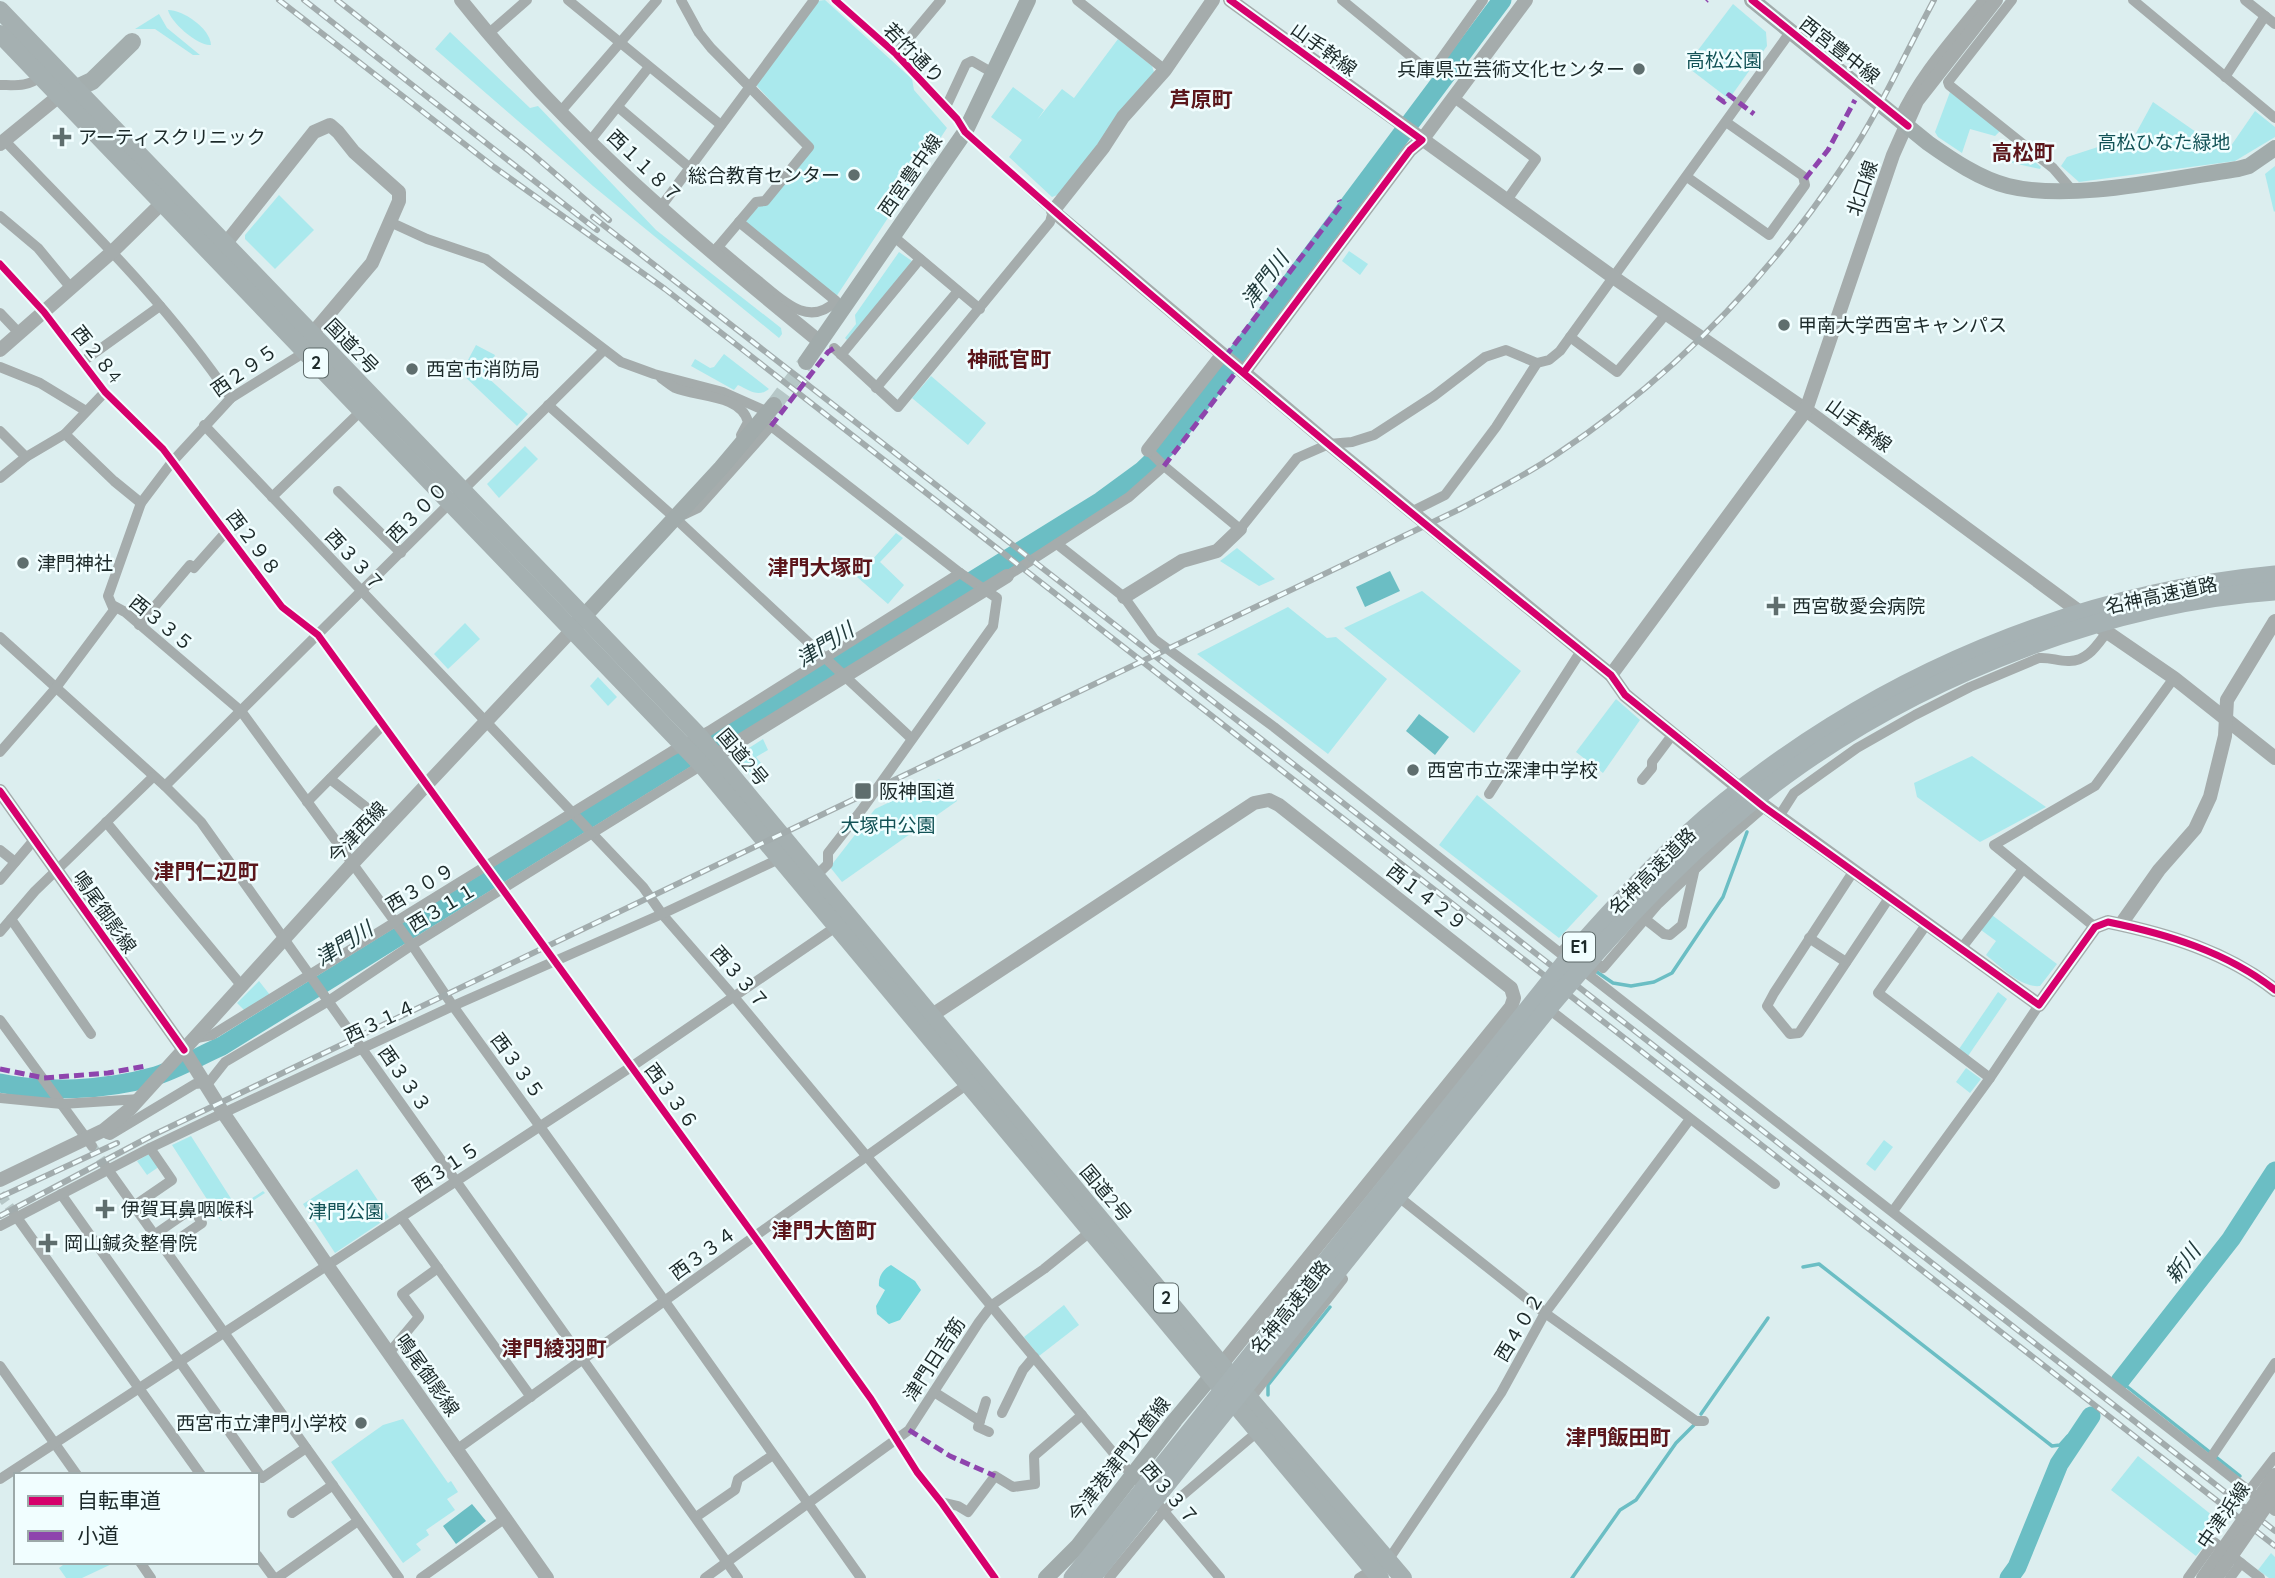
<svg xmlns="http://www.w3.org/2000/svg" width="2275" height="1578" font-family="Quicksand,'Noto Sans JP',sans-serif">
	<rect width="100%" height="100%" fill="#dceeef"/>
	<g fill="#aae9ed">
		<path d="M825,0l87,79 2,11 33,38 -111,169 -88,-71 -2,-6 67,-73 -56,-61 1,-6 59,-79z"/>
		<path d="M1733,4l33,28 1,14 -38,53 -43,-33z"/>
		<path d="M168,10c15,0 42,18 43,35 -12,2 -41,-23 -43,-35z"/>
		<path d="M159,14l8,14 33,27h-7l-38,-26h-20z"/>
		<path d="M450,32l80,76 8,-2 118,124 125,98 1,6 -3,4 -186,-152 -158,-137z"/>
		<path d="M1118,39l34,27 3,9 -95,119 -8,3 -43,-40 13,-17 -31,-23 22,-30 31,23 -7,10 25,-31 12,9z"/>
		<path d="M1950,92l50,39 -5,5 -25,-7 -8,24 -24,-16 -3,-5z"/>
		<path d="M2153,102l73,51 29,-42 20,16v10l-40,24 -156,21 -18,-16 6,-9 68,-22z"/>
		<path d="M1994,150l16,6 2,-4 16,4 13,11 -1,2 -49,-11z"/>
		<path d="M2275,166v45l-1,1 -9,-38z"/>
		<path d="M279,195l35,35 -39,39 -30,-30v-4z"/>
		<path d="M1349,251l19,13 -8,11 -18,-14z"/>
		<path d="M899,252l13,9 -63,81 -4,-4 11,-14 -1,-9z"/>
		<path d="M476,345l19,10 -9,21 42,38 -11,12 -56,-53z"/>
		<path d="M724,354l45,35c-11,9 -20,1 -31,-4l-4,5 -43,-24 4,-7 15,9 4,-1z"/>
		<path d="M931,376l55,47 -18,22 -56,-47z"/>
		<path d="M525,446l13,13 -39,39 -12,-14z"/>
		<path d="M896,533l7,5 -23,24 24,23 -16,19 -31,-27z"/>
		<path d="M1237,548l38,31 -16,7 -39,-25z"/>
		<path d="M1422,591l99,80 -47,62 -130,-105z"/>
		<path d="M1288,607l39,31 9,-1 51,42 -59,75 -131,-100z"/>
		<path d="M465,623l15,16 -32,30 -14,-15z"/>
		<path d="M598,677l19,20 -9,9 -18,-20z"/>
		<path d="M1616,699l24,21 -37,53 -27,-21z"/>
		<path d="M763,739l5,11 -12,7 5,6 -5,13 5,6 -5,1 -19,-23 1,-5z"/>
		<path d="M1972,756l74,51 -66,35 -63,-45 -3,-14z"/>
		<path d="M939,779l18,22 -115,81 -12,-15 45,-58z"/>
		<path d="M1477,795l121,101 -39,42 -120,-93z"/>
		<path d="M1992,915l65,49 -17,22c-19,2 -40,-20 -54,-31l10,-14 -15,-11z"/>
		<path d="M259,981l11,14 -25,16 -8,-8z"/>
		<path d="M1998,992l9,7 -39,57 -9,-7z"/>
		<path d="M1966,1068l15,11 -11,14 -14,-11z"/>
		<path d="M191,1136l46,72 26,-17 2,2 -44,28 -49,-76z"/>
		<path d="M1884,1140l9,7 -18,24 -9,-7z"/>
		<path d="M149,1154l11,12 -13,9 -10,-14z"/>
		<path d="M357,1169l32,48 -54,36 -32,-49z"/>
		<path d="M1064,1305l15,20 -40,31 -15,-19z"/>
		<path d="M403,1419l45,64 3,-2 7,11 -11,7 8,11 -29,20 3,5 -13,9 5,6 -18,13 -72,-101 52,-37z"/>
		<path d="M2138,1456l80,64 -7,18 -15,18 -85,-66z"/>
		<path d="M2271,1553l4,4v21h-6l-11,-8z"/>
		<path d="M67,1562h49l-34,16h-16l-7,-10z"/>
	</g>
	<path fill="#76d8dd" d="M891,1265l24,16 6,9 -21,30 -11,4 -12,-10 -1,-8 9,-16 -6,-4c-1,-9 4,-17 12,-21z"/>
	<g fill="#6bbec4">
		<path d="M1390,571l10,20 -35,16 -9,-20z"/>
		<path d="M1419,714l30,23 -14,18 -29,-24z"/>
		<path d="M472,1504l14,17 -30,23 -13,-18z"/>
	</g>
	<g fill="none" stroke-linecap="round" stroke-linejoin="round">
		<g stroke="#6bbec4" stroke-width="3.5">
			<path d="M1597,972l16,11 18,3 23,-4 18,-9 51,-76 24,-65"/>
			<path d="M1803,1267l16,-3 233,182 8,-1 8,-9 6,5"/>
			<path d="M2120,1381l120,95"/>
			<path d="M1268,1395v-10l62,-78"/>
			<path d="M1701,1414l67,-96"/>
			<path d="M1572,1578l48,-68 16,-10 40,-57 18,-18"/>
		</g>
		<g stroke="#6bbec4" stroke-width="19">
			<path d="M0,1083c46,10 106,7 152,-6 24,-7 47,-21 70,-31l879,-545 41,-30 28,-27 332,-444"/>
			<path d="M2120,1381l111,-142 44,-68"/>
			<path d="M2009,1578l8,-11 42,-103 32,-48"/>
		</g>
		<g stroke="#b6c7c7" stroke-width="10" stroke-dasharray="10 5" stroke-linecap="butt">
			<path d="M92,1146l12,18"/>
			<path d="M0,1194l13,18"/>
		</g>
		<path stroke="#b6c7c7" stroke-width="16" stroke-dasharray="16 8" stroke-linecap="butt" d="M774,405l32,-43"/>
		<g stroke="#a5acac" stroke-width="10">
			<path d="M568,0l153,125"/>
			<path d="M681,0l18,33 12,15 98,99 -44,54 -9,1 -44,52"/>
			<path d="M1077,0l88,70"/>
			<path d="M1342,0l89,73 52,-73"/>
			<path d="M2012,0l-64,82 1,3 104,83 19,22"/>
			<path d="M2133,0l142,118"/>
			<path d="M2245,0l30,24"/>
			<path d="M488,34l39,-34"/>
			<path d="M896,54l45,-54"/>
			<path d="M2225,77l40,-61"/>
			<path d="M0,85c15,0 28,2 40,-8"/>
			<path d="M1453,97l83,62 -29,41"/>
			<path d="M618,107l72,61"/>
			<path d="M946,107l20,-43 6,-3 21,12"/>
			<path d="M561,111l96,-111"/>
			<path d="M1899,118c20,-44 54,-80 84,-118"/>
			<path d="M5,141c79,82 162,162 226,257"/>
			<path d="M590,141l59,-74"/>
			<path d="M1687,177l82,58 36,-50 -2,-9 -77,-54"/>
			<path d="M660,208l154,-208"/>
			<path d="M0,216l38,32 33,40"/>
			<path d="M390,222l37,17 59,20 135,103 33,12 69,18 45,20"/>
			<path d="M893,236l87,73"/>
			<path d="M718,247c14,12 28,24 42,35 23,19 49,46 76,19l-97,-79"/>
			<path d="M0,264l44,48 61,80 58,57 119,158 36,28 437,602 116,162 46,73 24,30 54,76"/>
			<path d="M0,313l19,20"/>
			<path d="M1570,337l47,35 49,-58"/>
			<path d="M834,348l64,59 152,-185 3,-11 -88,-79 -8,-13 -61,-65 -61,-54"/>
			<path d="M841,355l79,-96"/>
			<path d="M82,362l78,-56"/>
			<path d="M0,367l40,16 46,28"/>
			<path d="M661,378c4,3 9,7 14,10 21,9 66,6 73,34l-7,13"/>
			<path d="M876,388l82,-97"/>
			<path d="M548,405l127,113 236,220"/>
			<path d="M204,425l439,462 19,27 73,84 401,482"/>
			<path d="M0,431l26,26"/>
			<path d="M65,434l49,47 27,22"/>
			<path d="M1148,450l16,16 76,63 57,-71 32,-14 23,-2 22,-7 60,-39 51,-39 21,-7 31,13 12,-3 11,-9 231,-320"/>
			<path d="M0,478l26,-21 39,-23 40,-42"/>
			<path d="M338,491l63,62"/>
			<path d="M272,497l90,-87"/>
			<path d="M1411,512l34,-17 51,-68 41,-64"/>
			<path d="M681,516l17,-8 73,-82 189,147 37,25 -4,28 -130,182 -35,45v11l-12,12"/>
			<path d="M1057,544l67,53 30,42 120,88 286,226 16,-16"/>
			<path d="M1007,576l122,-79 35,-31"/>
			<path d="M114,606l11,6 116,99 171,234 41,61 155,215 253,357"/>
			<path d="M139,625l51,-60 4,3 32,-36"/>
			<path d="M0,637l165,149 36,36 537,756"/>
			<path d="M0,752l55,-63 59,-79 -6,-14 33,-93 31,-41 59,-64 66,-41 8,-11"/>
			<path d="M330,779l59,46"/>
			<path d="M1642,780l10,-12v-6l21,-28"/>
			<path d="M165,786l438,-435"/>
			<path d="M1489,794l92,-143"/>
			<path d="M307,802l76,-77"/>
			<path d="M1778,818l16,-25 63,-45 58,-33 55,-28 69,-29c11,-1 18,3 29,3 19,1 29,-16 39,-29"/>
			<path d="M106,822l135,163"/>
			<path d="M0,850l15,12"/>
			<path d="M1853,872l-79,121 -7,13 23,28 9,-1 90,-135"/>
			<path d="M0,880l34,-40"/>
			<path d="M11,919l80,115"/>
			<path d="M1645,919l19,15 6,1 12,-10 13,-57"/>
			<path d="M1926,925l-48,68 112,85"/>
			<path d="M2095,927l-101,-82 101,-59 79,-108"/>
			<path d="M0,932l35,-41 118,-114"/>
			<path d="M1809,938l37,24"/>
			<path d="M1960,950l63,-81"/>
			<path d="M1592,960l11,8 55,-64 68,-64 38,-33"/>
			<path d="M1595,966l-6,9 686,536"/>
			<path d="M1547,1014l3,-4 225,174"/>
			<path d="M0,1020l92,126"/>
			<path d="M192,1039l20,-4 460,-284 37,-20 251,-158"/>
			<path d="M206,1086l19,-24 102,-60 85,-57 290,-180"/>
			<path d="M0,1098l62,6 78,-5"/>
			<path d="M104,1130l3,4 3,1 85,-51 9,-1"/>
			<path d="M104,1164l295,414"/>
			<path d="M61,1194l201,284 44,-30"/>
			<path d="M1395,1194l150,119 151,108h8"/>
			<path d="M134,1206l38,-26 -22,-32"/>
			<path d="M1893,1211l97,-133 49,-73"/>
			<path d="M13,1212l188,263"/>
			<path d="M401,1217l130,180"/>
			<path d="M0,1226l150,-78 67,-32 236,-110 209,-92 119,-56"/>
			<path d="M154,1235l39,-27 9,15 -38,26"/>
			<path d="M389,1353l30,-36 -17,-23 36,-26"/>
			<path d="M0,1366l77,109"/>
			<path d="M934,1392l46,29"/>
			<path d="M1250,1399l93,-120"/>
			<path d="M986,1401l-8,26 11,5"/>
			<path d="M1002,1413l21,-43 11,-13"/>
			<path d="M456,1450l513,-367"/>
			<path d="M2210,1459l65,-96"/>
			<path d="M0,1479l631,-412 206,-141"/>
			<path d="M2248,1492l27,-35"/>
			<path d="M1152,1497l68,81"/>
			<path d="M941,1502l17,4 10,6 27,-36 18,11 22,-3 -1,-28 48,-41"/>
			<path d="M292,1513l41,-28"/>
			<path d="M696,1517l39,-27 3,-11 35,-24"/>
			<path d="M257,1555l17,23"/>
			<path d="M140,1562l11,16"/>
			<path d="M277,1578l81,-57"/>
			<path d="M421,1578l83,-59"/>
			<path d="M705,1578l204,-148 70,-108 13,-17 52,-36 46,-37"/>
			<path d="M1109,1578l55,-67 98,-83"/>
			<path d="M1359,1578l29,-18 5,-7 108,-160 44,-80 145,-194"/>
			<path d="M2188,1578l26,-36 46,36"/>
			<path d="M2230,1578l11,-15"/>
		</g>
		<g stroke="#a5acac" stroke-width="14">
			<path d="M461,0c103,130 231,238 359,342"/>
			<path d="M1213,0l-48,70 -42,47 -20,31 -50,63 276,233 282,231 14,20 109,89 305,221 56,-78 13,-5c59,12 119,30 167,68"/>
			<path d="M1230,0l383,277 193,133 301,222 67,46 101,80"/>
			<path d="M0,144l59,-48"/>
			<path d="M226,243l88,-111 16,-7 8,7 16,20 45,40v9l-27,62 -60,71"/>
			<path d="M0,350l112,-98 50,-49"/>
			<path d="M1244,372l166,-222 12,-10 104,-140"/>
			<path d="M1148,450l74,-95"/>
			<path d="M1124,597l58,-36 35,-10 23,-22"/>
			<path d="M1611,675l195,-265 87,-255 24,-54 79,-101"/>
			<path d="M709,760l298,-184"/>
			<path d="M0,791l184,259 40,64 103,151 220,313"/>
			<path d="M2121,924l38,-54 36,-41 15,-32 15,-61 2,-36 48,-79"/>
			<path d="M923,1021l331,-218 15,-3 10,5 232,183 3,10 -3,9 -289,357"/>
			<path d="M0,1180l104,-50 26,-21 222,-245 220,-234"/>
		</g>
		<g stroke="#a1abab" stroke-width="16">
			<path d="M1752,0l176,143c24,17 52,36 80,43 64,16 165,-8 230,-17l11,-3 26,-18"/>
			<path d="M806,362l159,-230 63,-132"/>
			<path d="M576,625l145,-157 53,-63"/>
			<path d="M1046,1578l32,-32 97,-126 45,-54"/>
		</g>
		<path stroke="#a4aeae" stroke-width="18" d="M62,95l30,-14 40,-39"/>
		<g stroke="#a5b0b1" stroke-width="18">
			<path d="M0,10l699,726 551,663 153,179"/>
			<path d="M0,34l702,731 678,813"/>
		</g>
		<g stroke="#a2acad" stroke-width="6">
			<g id="rail">
				<path d="M279,0l215,167 171,122 1610,1257"/>
				<path d="M304,0l293,230"/>
				<path d="M337,0l193,152 79,68"/>
				<path d="M593,217l1682,1314"/>
				<path d="M0,1197l117,-54"/>
				<path d="M0,1216l153,-81 1307,-626c32,-17 66,-34 97,-55 116,-77 211,-175 288,-291 34,-51 60,-109 89,-163"/>
			</g>
		</g>
		<use href="#rail" stroke="#f1feff" stroke-width="3.5" stroke-dasharray="10" stroke-linecap="butt"/>
		<g stroke="#a5acac" stroke-width="14">
			<path d="M2203,1578l72,-103"/>
			<path d="M2216,1578l59,-85"/>
		</g>
		<g stroke="#a6b2b4" stroke-width="19">
			<path d="M1073,1578l492,-615c50,-57 102,-114 160,-161 157,-127 349,-208 550,-227"/>
			<path d="M1091,1578l458,-571c75,-89 156,-176 252,-243 133,-93 312,-162 474,-173"/>
		</g>
		<g stroke="#8e44ad" stroke-width="5" stroke-dasharray="10 5" stroke-linecap="butt">
			<path d="M1706,1l1,-1"/>
			<path d="M1717,97l7,5 5,-7 25,19"/>
			<path d="M1805,179l23,-29 27,-50"/>
			<path d="M1225,357l116,-152 -2,-5"/>
			<path d="M771,426l57,-74 6,-4"/>
			<path d="M1164,466l72,-94h7"/>
			<path d="M0,1069l44,9 64,-5 38,-7"/>
			<path d="M909,1430l41,26 45,20"/>
		</g>
		<g stroke="#f1feff" stroke-width="11">
			<g id="cycleway">
				<path d="M835,0l61,54 61,65 8,13c210,188 427,367 646,543l14,20 139,112 275,198 56,-78 13,-5c59,12 119,30 167,68"/>
				<path d="M1230,0l192,140 -12,10 -166,222"/>
				<path d="M1752,0l156,126"/>
				<path d="M0,264l44,48 61,80 58,57 119,158 36,28 437,602 116,162 46,73 24,30 54,76"/>
				<path d="M0,791l184,259"/>
			</g>
		</g>
		<use href="#cycleway" stroke="#d6006c" stroke-width="7"/>
	</g>
	<g fill="#5f6e6e" stroke="#f1feff" stroke-width="2.5">
		<circle cx="1639" cy="69" r="7"/>
		<path d="M58.5 126.5h7v7h7v7h-7v7h-7v-7h-7v-7h7z"/>
		<circle cx="854" cy="175" r="7"/>
		<circle cx="1784" cy="325" r="7"/>
		<circle cx="412" cy="369" r="7"/>
		<circle cx="23" cy="563" r="7"/>
		<path d="M1772.5 595.5h7v7h7v7h-7v7h-7v-7h-7v-7h7z"/>
		<circle cx="1413" cy="770" r="7"/>
		<rect x="854" y="782" width="18" height="18" rx="3.5"/>
		<path d="M101.5 1198.5h7v7h7v7h-7v7h-7v-7h-7v-7h7z"/>
		<path d="M44.5 1232.5h7v7h7v7h-7v7h-7v-7h-7v-7h7z"/>
		<circle cx="361" cy="1423" r="7"/>
	</g>
	<g text-anchor="middle" stroke-width="5" stroke-linejoin="round" paint-order="stroke">
		<g fill="#f1feff" stroke="#5c6969" stroke-width="2">
			<rect x="304" y="348.5" width="24" height="29" rx="5"/>
			<rect x="1563" y="932.5" width="32" height="29" rx="5"/>
			<rect x="1154" y="1283.5" width="24" height="29" rx="5"/>
		</g>
		<g font-size="18" font-weight="bold" fill="#1c2929">
			<text x="316" y="369">2</text>
			<text x="1579" y="953">E1</text>
			<text x="1166" y="1304">2</text>
		</g>
		<g font-size="19" fill="#1c2929" stroke="#f1feff">
			<text transform="translate(1324 49) rotate(36)" y="7">山手幹線</text>
			<text transform="translate(1840 50) rotate(38)" y="7">西宮豊中線</text>
			<text transform="translate(914 53) rotate(45)" y="7">若竹通り</text>
			<text transform="translate(645 166) rotate(44)" y="7">西１１８７</text>
			<text transform="translate(910 175) rotate(-55)" y="7">西宮豊中線</text>
			<text transform="translate(1862 188) rotate(-71)" y="7">北口線</text>
			<text transform="translate(352 346) rotate(46)" y="7">国道2号</text>
			<text transform="translate(97 354) rotate(52)" y="7">西２８4</text>
			<text transform="translate(244 370) rotate(-35)" y="7">西２９５</text>
			<text transform="translate(1859 425) rotate(36)" y="7">山手幹線</text>
			<text transform="translate(417 512) rotate(-45)" y="7">西３００</text>
			<text transform="translate(254 543) rotate(53)" y="7">西２９８</text>
			<text transform="translate(355 560) rotate(47)" y="7">西３３７</text>
			<text transform="translate(2161 595) rotate(-12)" y="7">名神高速道路</text>
			<text transform="translate(162 623) rotate(39)" y="7">西３３５</text>
			<text transform="translate(743 757) rotate(50)" y="7">国道2号</text>
			<text transform="translate(357 832) rotate(-47)" y="7">今津西線</text>
			<text transform="translate(1652 871) rotate(-45)" y="7">名神高速道路</text>
			<text transform="translate(420 887) rotate(-31)" y="7">西３０９</text>
			<text transform="translate(1427 897) rotate(38)" y="7">西１４２９</text>
			<text transform="translate(442 907) rotate(-31)" y="7">西３１１</text>
			<text transform="translate(105 912) rotate(55)" y="7">鳴尾御影線</text>
			<text transform="translate(740 977) rotate(49)" y="7">西３３７</text>
			<text transform="translate(380 1021) rotate(-25)" y="7">西３１４</text>
			<text transform="translate(518 1066) rotate(54)" y="7">西３３５</text>
			<text transform="translate(405 1079) rotate(55)" y="7">西３３３</text>
			<text transform="translate(672 1096) rotate(54)" y="7">西３３６</text>
			<text transform="translate(446 1167) rotate(-33)" y="7">西３１５</text>
			<text transform="translate(1106 1193) rotate(50)" y="7">国道2号</text>
			<text transform="translate(703 1253) rotate(-36)" y="7">西３３４</text>
			<text transform="translate(1290 1307) rotate(-51)" y="7">名神高速道路</text>
			<text transform="translate(1519 1327) rotate(-59)" y="7">西４０２</text>
			<text transform="translate(934 1359) rotate(-57)" y="7">津門日吉筋</text>
			<text transform="translate(428 1375) rotate(55)" y="7">鳴尾御影線</text>
			<text transform="translate(1119 1459) rotate(-52)" y="7">今津港津門大箇線</text>
			<text transform="translate(1170 1493) rotate(49)" y="7">西３３７</text>
			<text transform="translate(2223 1515) rotate(-55)" y="7">中津浜線</text>
		</g>
		<g font-size="19" fill="#125256" stroke="#f1feff">
			<text x="1724" y="67">高松公園</text>
			<text x="2164" y="149">高松ひなた緑地</text>
			<text x="888" y="832">大塚中公園</text>
			<text x="346" y="1218">津門公園</text>
		</g>
		<g font-size="19" fill="#1c2929" stroke="#f1feff" text-anchor="start">
			<text x="1625" y="76" text-anchor="end">兵庫県立芸術文化センター</text>
			<text x="78" y="144">アーティスクリニック</text>
			<text x="840" y="182" text-anchor="end">総合教育センター</text>
			<text x="1798" y="332">甲南大学西宮キャンパス</text>
			<text x="426" y="376">西宮市消防局</text>
			<text x="37" y="570">津門神社</text>
			<text x="1792" y="613">西宮敬愛会病院</text>
			<text x="1427" y="777">西宮市立深津中学校</text>
			<text x="879" y="798">阪神国道</text>
			<text x="121" y="1216">伊賀耳鼻咽喉科</text>
			<text x="64" y="1250">岡山鍼灸整骨院</text>
			<text x="347" y="1430" text-anchor="end">西宮市立津門小学校</text>
		</g>
		<g font-size="21" font-weight="bold" fill="#5b161b" stroke="#f1feff">
			<text x="1201" y="107">芦原町</text>
			<text x="2023" y="160">高松町</text>
			<text x="1009" y="367">神祇官町</text>
			<text x="820" y="575">津門大塚町</text>
			<text x="206" y="879">津門仁辺町</text>
			<text x="824" y="1238">津門大箇町</text>
			<text x="554" y="1356">津門綾羽町</text>
			<text x="1618" y="1445">津門飯田町</text>
		</g>
		<g font-size="21" font-style="italic" fill="#223b3c" stroke="#f1feff">
			<text transform="translate(1265 280) rotate(-53)" y="7">津門川</text>
			<text transform="translate(825 645) rotate(-32)" y="7">津門川</text>
			<text transform="translate(344 944) rotate(-32)" y="7">津門川</text>
			<text transform="translate(2183 1264) rotate(-52)" y="7">新川</text>
		</g>
	</g>
	<rect x="14" y="1473" width="245" height="91" fill="#f1feff" stroke="#9ca9a9" stroke-width="2"/>
	<rect x="28" y="1496" width="35" height="10" fill="#d6006c" stroke="#9ca9a9" stroke-width="2"/>
	<text x="77" y="1508" font-size="21" fill="#1c2929">自転車道</text>
	<rect x="28" y="1531" width="35" height="10" fill="#8e44ad" stroke="#9ca9a9" stroke-width="2"/>
	<text x="77" y="1543" font-size="21" fill="#1c2929">小道</text>
</svg>
